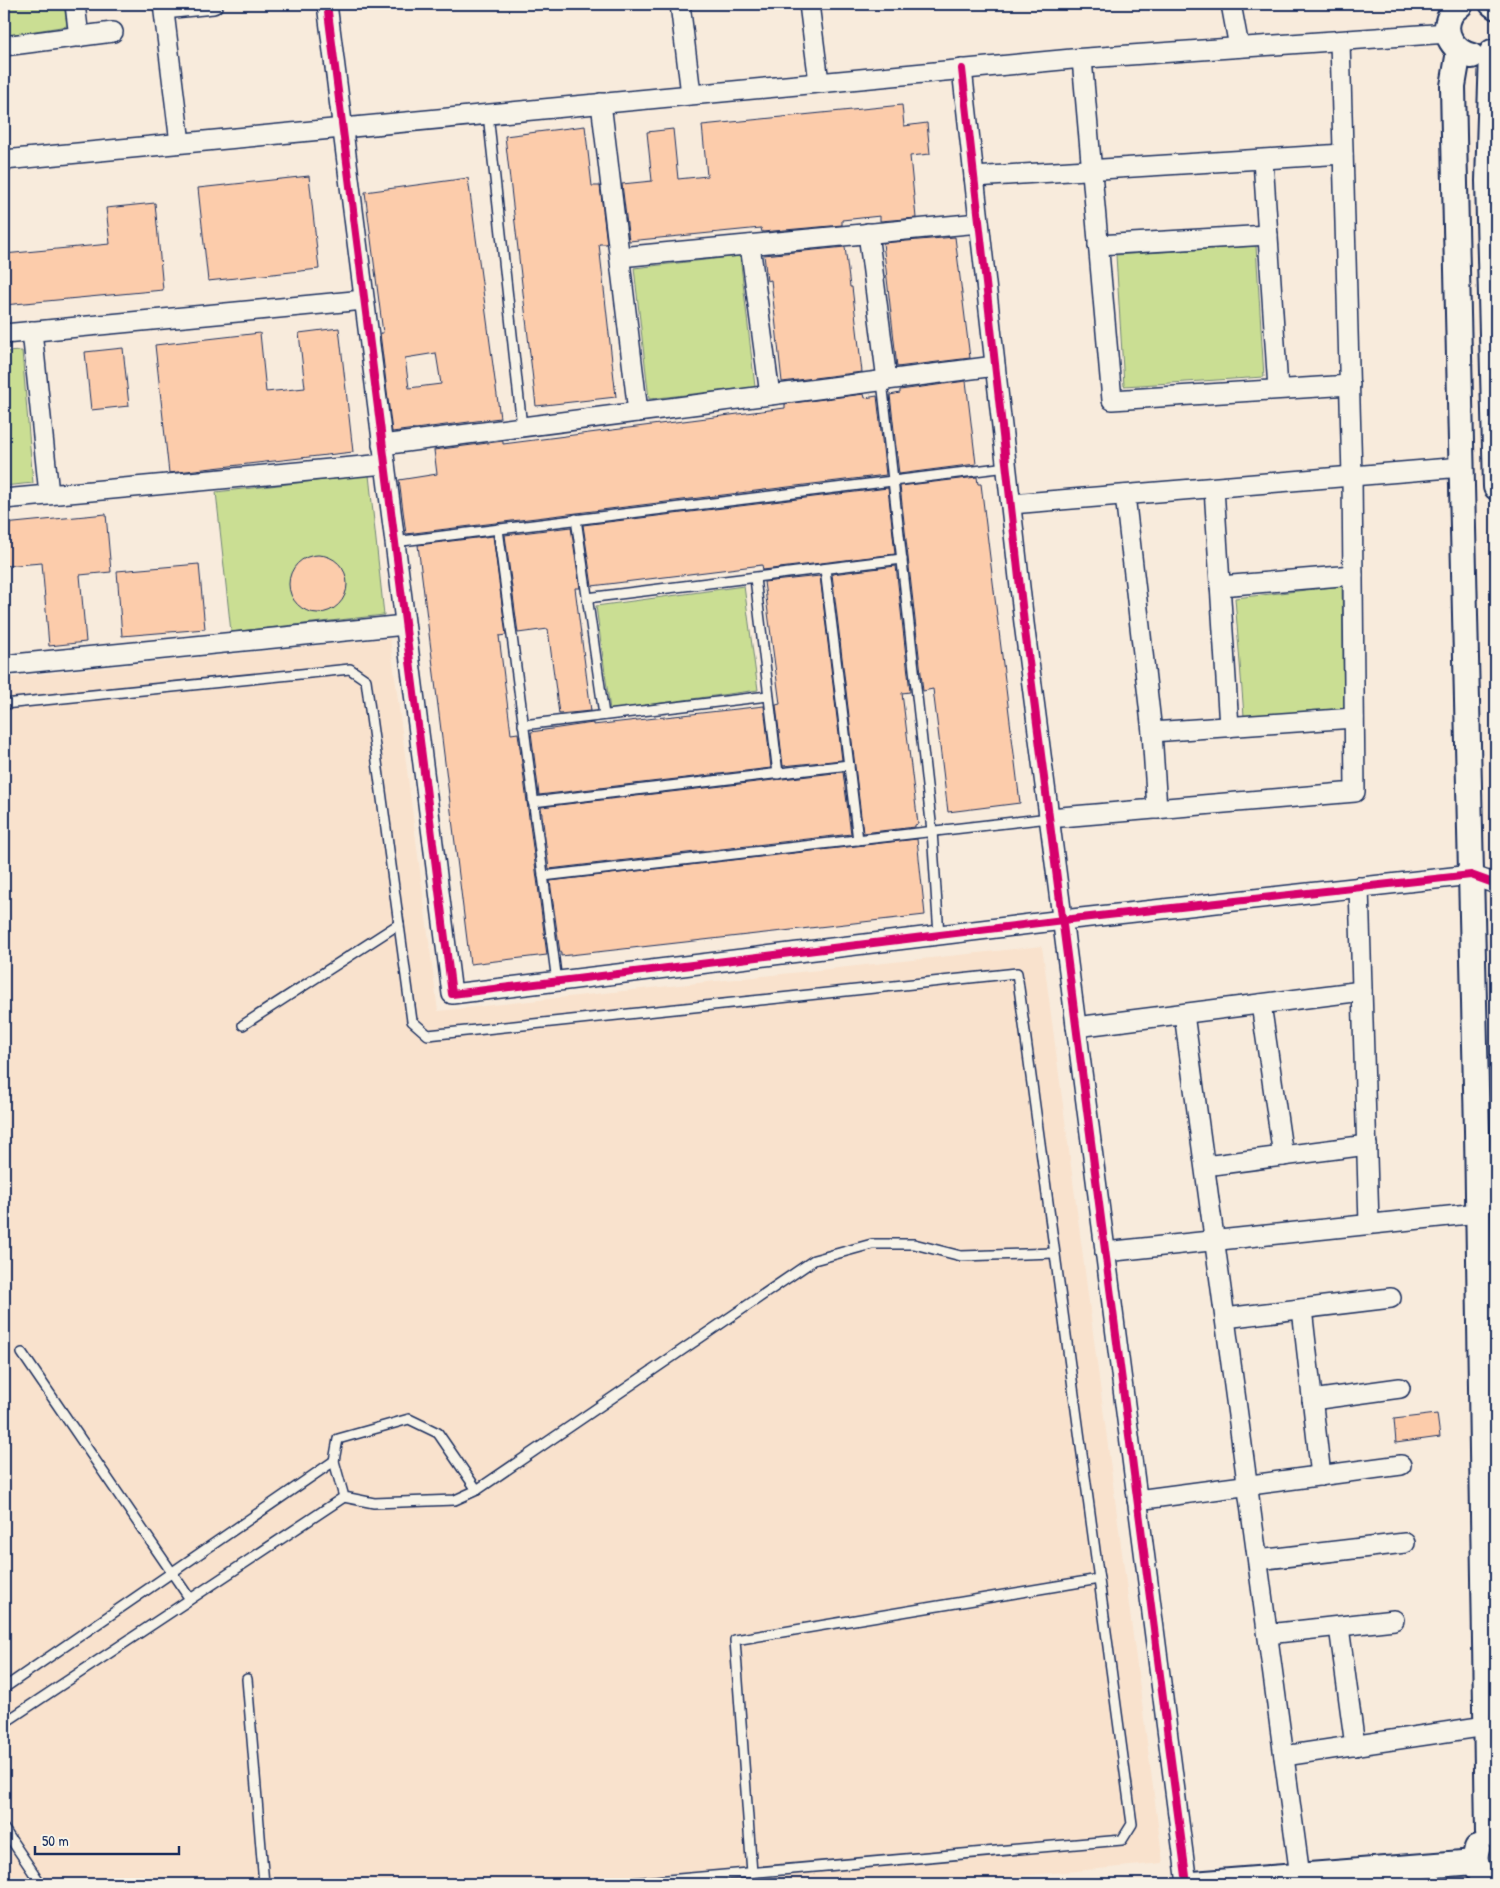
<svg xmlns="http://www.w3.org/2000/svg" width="1500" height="1888" font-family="'Patrick Hand',sans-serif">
	<rect width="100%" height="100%" fill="#f8ebdc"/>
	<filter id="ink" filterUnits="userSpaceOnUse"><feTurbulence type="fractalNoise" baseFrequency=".02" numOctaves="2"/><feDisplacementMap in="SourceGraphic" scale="10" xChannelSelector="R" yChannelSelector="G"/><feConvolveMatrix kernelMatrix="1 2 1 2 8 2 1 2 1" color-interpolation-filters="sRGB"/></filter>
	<g filter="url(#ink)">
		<path fill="#f9e2cd" d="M390,638l48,373 604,-65 121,917 -229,21h-930v-1206z"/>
		<g fill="#cade93" stroke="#728678">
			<path d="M4,4h60l3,22 -63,10z"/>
			<path d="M1256,246l8,131 -140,9 -8,-131z"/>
			<path d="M740,256l15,131 -106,12 -15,-131z"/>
			<path d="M22,351l11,132 -29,3v-134z"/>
			<path d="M369,475l15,140 -153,17 -15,-140z"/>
			<path d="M744,586l14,104 -148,20 -14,-104z"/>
			<path d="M1342,586l2,123 -100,7 -9,-118z"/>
		</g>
		<g fill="#fcccab" stroke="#1b2f5e" fill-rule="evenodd">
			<path d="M902,105l2,21 23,-3 3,31 -20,2 6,62 -36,3v-5l-38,4v5l-80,7 -1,-4 -132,13 -7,-57 30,-3 -5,-49 26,-3 5,50 29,-3 -5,-51z"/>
			<path d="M585,126l7,60h8l7,58h-8l17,153 -80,9 -31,-270z"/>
			<path d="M309,176l10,93 -111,12 -10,-93z"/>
			<path d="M468,178l32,240 -108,14 -12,-99h3l-18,-141zM436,353l5,31 -32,4 -4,-30z"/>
			<path d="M155,203l8,87 -159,15v-51l106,-10 -4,-36z"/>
			<path d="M955,237l15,121 -73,9 -14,-124z"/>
			<path d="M845,247l5,40h2l10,85 -80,10 -11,-102 -4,1 -3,-26z"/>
			<path d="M339,328l14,124 -184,21 -14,-128 105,-12 6,59 39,-4 -6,-55z"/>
			<path d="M123,348l6,58 -38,4 -6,-58z"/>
			<path d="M966,381l10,83 -77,10 -9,-79 10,-2v-3z"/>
			<path d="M864,394l1,4 12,-2 9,79 -480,59 -7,-54 38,-6 -3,-24 69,-9v3l282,-36v-4z"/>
			<path d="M977,477l1,7h3l39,319 -72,9 -15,-123 -10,2 -23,-205z"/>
			<path d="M888,488l7,66 -132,16 -1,-5 -170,21 -9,-61z"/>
			<path d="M106,514l5,58 -31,3 6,67 -37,4 -7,-83 -38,3v-42z"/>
			<path d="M571,527l9,61h-5l16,123 -32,3 -11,-85 -30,4 -13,-98z"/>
			<path d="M493,536l13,99 -7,1 12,98 7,-1 29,222 -77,9 -52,-419z"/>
			<circle cx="318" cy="584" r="29"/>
			<path d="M199,564l6,65 -83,7 -5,-65z"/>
			<path d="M896,566l14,126 -8,1 16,131 -3,1v2l-52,6 -31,-259z"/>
			<path d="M820,576l22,184 -59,6 -7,-61 4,-1 -16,-122z"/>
			<path d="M764,706l7,62 -232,27 -8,-63 62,-9v2z"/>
			<path d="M843,772l8,62 -302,35 -8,-62z"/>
			<path d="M917,839l8,76 -364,41v-3h-1l-10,-72z"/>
			<path d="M1437,1414l3,23 -44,6 -2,-24z"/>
		</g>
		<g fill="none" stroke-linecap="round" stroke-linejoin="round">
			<g stroke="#1b2f5e" stroke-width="12">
				<g id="service">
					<path d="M488,114l34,313"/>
					<path d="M882,381l50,450 7,104 -1,1"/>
					<path d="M576,519l28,196"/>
					<path d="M498,529l59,453"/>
					<path d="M394,542l613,-75"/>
					<path d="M825,569l33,271"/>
					<path d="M755,578l23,196"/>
					<path d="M587,598l315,-39"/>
					<path d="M4,704l346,-35 16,11 46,341 16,14 589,-62 115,851 -10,16 -501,44"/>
					<path d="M523,725l245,-29"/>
					<path d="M533,802l316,-37"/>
					<path d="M543,876l506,-58"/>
					<path d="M243,1025l156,-101"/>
					<path d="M22,1353l168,246"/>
					<path d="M409,1419l29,14 39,57 -22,10 -81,3 -30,-6 -10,-36 4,-22z"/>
					<path d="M477,1490l337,-230 58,-16h42l47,12 93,-3"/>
					<path d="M247,1679l17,205"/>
					<path d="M4,1688l330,-227"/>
					<path d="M4,1723l340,-226"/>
					<path d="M4,1829l37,55"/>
					<path d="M752,1873l-17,-233 364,-61"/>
				</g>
			</g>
			<g stroke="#1b2f5e" stroke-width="22">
				<g id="minor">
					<path d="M75,4l4,33"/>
					<path d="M163,4l17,139"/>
					<path d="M327,4l125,990 611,-74 408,-45 25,9"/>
					<path d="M680,4l11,90"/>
					<path d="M809,4l10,78"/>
					<path d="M1231,4l8,43"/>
					<path d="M164,9l49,-5"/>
					<path d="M4,46l109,-14"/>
					<path d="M1082,59l30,341 238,-15"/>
					<path d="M962,69l62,554 163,1261"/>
					<path d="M601,103l37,309"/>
					<path d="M4,160l1068,-101 376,-26"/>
					<path d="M1263,160l15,229"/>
					<path d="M974,177l369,-23"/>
					<path d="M868,233l19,147"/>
					<path d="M750,245l20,150"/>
					<path d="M1098,245l170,-10"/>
					<path d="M620,257l359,-34"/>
					<path d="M32,331l17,163"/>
					<path d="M4,334l360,-34"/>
					<path d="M382,445l613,-79"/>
					<path d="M1214,488l15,239"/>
					<path d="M1125,495l27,237 5,77"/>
					<path d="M4,499l381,-35"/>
					<path d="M1011,504l451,-37"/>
					<path d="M1220,586l133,-11"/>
					<path d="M4,665l401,-40"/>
					<path d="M1152,732l202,-14"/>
					<path d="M1049,818l306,-26 -3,-316 -12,-435"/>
					<path d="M1359,887l10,337"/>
					<path d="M1261,1004l22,152"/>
					<path d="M1184,1014l116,862"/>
					<path d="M1076,1027l286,-36"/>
					<path d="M1205,1166l162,-21"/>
					<path d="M1105,1252l373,-39"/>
					<path d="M1302,1309l19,167"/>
					<path d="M1225,1318l166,-20"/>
					<path d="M1312,1400l88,-12"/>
					<path d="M1137,1500l264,-35"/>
					<path d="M1258,1560l147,-17"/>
					<path d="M1339,1627l16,119"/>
					<path d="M1268,1634l126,-14"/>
					<path d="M1284,1756l202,-30"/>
				</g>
			</g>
			<g stroke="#1b2f5e" stroke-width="28">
				<g id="tertiary">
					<path d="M1461,4c-4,4 -9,7 -11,12 -9,18 5,36 22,40"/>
					<path d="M1492,4l4,3"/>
					<path d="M1459,51l-6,35 2,98 22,947 11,702"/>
					<path d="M1492,52l-4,129 8,306"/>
					<path d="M1477,1848c-5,17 3,29 18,36"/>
					<path d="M1193,1884l282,-22"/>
				</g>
			</g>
			<use href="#service" stroke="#f7f3e8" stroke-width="9"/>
			<use href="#minor" stroke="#f7f3e8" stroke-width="19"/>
			<use href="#tertiary" stroke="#f7f3e8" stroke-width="24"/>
			<g stroke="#f7f3e8" stroke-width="11">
				<g id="cycleway">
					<path d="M327,4l125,990 611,-74 408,-45 25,9"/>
					<path d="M962,69l62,554 163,1261"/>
				</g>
			</g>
			<use href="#cycleway" stroke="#d6006c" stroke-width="8"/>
		</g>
	</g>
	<rect width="1500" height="1888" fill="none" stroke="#f7f3e8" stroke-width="20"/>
	<rect x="10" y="10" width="1480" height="1868" fill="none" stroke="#1b2f5e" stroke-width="2" filter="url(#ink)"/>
	<path d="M35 1846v8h144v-8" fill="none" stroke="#1b2f5e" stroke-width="2.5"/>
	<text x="42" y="1846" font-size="15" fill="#1b2f5e" stroke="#f7f3e8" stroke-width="4" paint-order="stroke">50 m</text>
</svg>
